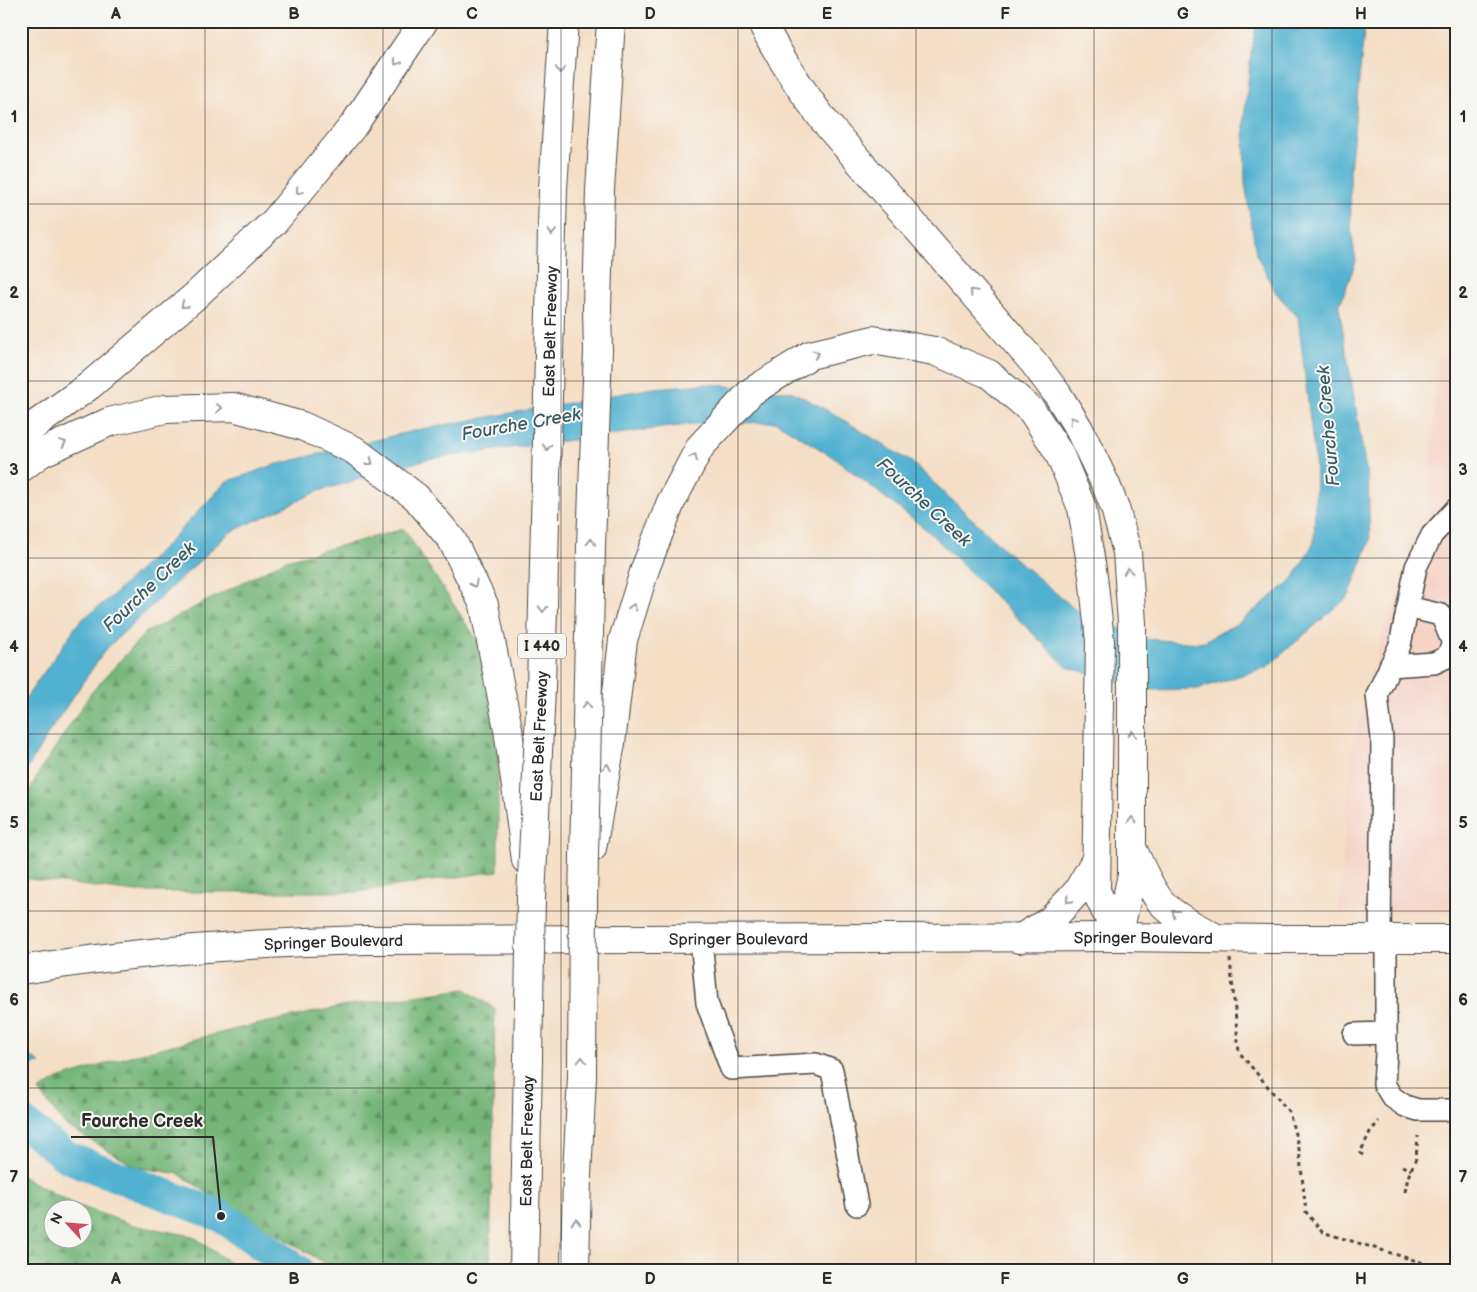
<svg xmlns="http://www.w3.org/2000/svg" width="1477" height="1292" font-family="'Balsamiq Sans',sans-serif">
	<defs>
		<pattern id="forest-firs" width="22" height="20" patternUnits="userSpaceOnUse" patternTransform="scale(1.25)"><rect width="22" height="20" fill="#74b678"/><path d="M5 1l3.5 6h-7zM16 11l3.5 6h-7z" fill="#5f9463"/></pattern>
	</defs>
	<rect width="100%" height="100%" fill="#f6f6f2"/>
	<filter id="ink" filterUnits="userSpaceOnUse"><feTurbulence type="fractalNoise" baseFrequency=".02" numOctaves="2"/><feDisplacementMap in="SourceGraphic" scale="10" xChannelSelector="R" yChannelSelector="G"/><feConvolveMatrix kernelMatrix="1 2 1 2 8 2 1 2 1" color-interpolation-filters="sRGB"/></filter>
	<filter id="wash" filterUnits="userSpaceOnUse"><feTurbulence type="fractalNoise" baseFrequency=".0096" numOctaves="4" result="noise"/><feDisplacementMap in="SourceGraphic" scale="20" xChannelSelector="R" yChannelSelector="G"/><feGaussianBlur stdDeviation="1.12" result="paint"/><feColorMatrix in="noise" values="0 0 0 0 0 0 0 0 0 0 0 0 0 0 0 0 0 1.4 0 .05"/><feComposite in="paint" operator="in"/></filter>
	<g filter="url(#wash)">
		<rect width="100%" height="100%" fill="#f4dec5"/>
		<path fill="#f6d2c5" d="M1456,350v563l-117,-2 12,-158 32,-120 44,-107 11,-168z"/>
		<g fill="url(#forest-firs)" stroke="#507052" fill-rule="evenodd">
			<path d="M404,529l79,120 15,112v110l-142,21h-220l-115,-14v-70l20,-39 50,-76 54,-60 141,-73z"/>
			<path d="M465,989l30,20 -5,262h-158l-12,-11 -103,-61 -38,-25 -43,-7 -71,-42 -26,-34 19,-12 75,-24 103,-26 107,-23z"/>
			<path d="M21,1176l53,28 59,21 60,11 48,35h-220zM52,1210h30v30h-30z"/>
		</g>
		<g fill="#51b1d0" stroke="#3e6e7e">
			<path d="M1257,21h108l-15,149 1,60 5,31 -17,46 29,175 2,58 -21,56 -82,71 -69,22 -53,1 -78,-23 -139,-136 -92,-72 -60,-37 -83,2 -266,35 -108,32 -90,42 -124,117 -56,82 -28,48v-75l58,-83 32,-25 58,-55 57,-60 48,-17 147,-36 232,-41 53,-4 87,8 41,22 79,49 92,87 71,60 67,29 58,4 39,-21 53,-43 21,-37 2,-73 -18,-152 -22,-24 -20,-39 -11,-71 -1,-63 7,-66z"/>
			<path d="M21,1050l19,13 -19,3z"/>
		</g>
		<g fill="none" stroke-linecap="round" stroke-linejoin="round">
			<path stroke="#51b1d0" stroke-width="32" d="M21,1121l46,36 154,59 78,55"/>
		</g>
	</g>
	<g filter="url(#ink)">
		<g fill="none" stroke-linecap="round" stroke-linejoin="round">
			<g stroke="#494642" stroke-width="24">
				<g id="minor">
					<path d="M1390,666l44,-3 13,-6 6,-14 -12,-28 -25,-6 -9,2"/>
					<path d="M701,939l6,64 24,66 85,-5 16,6 25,135"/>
					<path d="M1380,939l2,-200 -5,-44 23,-50 16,-78 16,-32 24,-26"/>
					<path d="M1386,939v115l-2,30 8,13 13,9 13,4h38"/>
					<path d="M1354,1034l32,-1"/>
				</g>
			</g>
			<g stroke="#494642" stroke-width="30">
				<g id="major">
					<path id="s1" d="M21,970c115,-19 229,-27 345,-30l752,-3 154,2h184"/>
				</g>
			</g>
			<g stroke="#494642" stroke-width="30">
				<g id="highway">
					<path d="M761,21c18,36 40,69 64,101l209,241 24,32 21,34 27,56 9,23 12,44 5,71v252l-14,62"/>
					<path d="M21,435l68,-49 105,-89 81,-76 78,-95 71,-105"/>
					<path d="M21,468l20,-15 68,-31 56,-13 68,-2 69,19 52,24 62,47 36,43 32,65 24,124 18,131"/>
					<path d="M592,848l19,-105 12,-103 22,-71 26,-67 29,-55 51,-55 59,-37 63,-15 61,11 55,23 43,37 27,42 23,55 11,68 7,65 -4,250 22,46"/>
					<path d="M1134,852c7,15 14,32 24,46 13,18 39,29 58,40"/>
					<path d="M1019,939l32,-19 26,-28 18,-31"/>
				</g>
			</g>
			<g stroke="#494642" stroke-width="3" stroke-dasharray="4 4" stroke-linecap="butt">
				<path d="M1230,959l9,93 50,60 10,37 7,63 16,20 128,39"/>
				<path d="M1454,1081v-7"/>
				<path d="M1363,1155l-3,-2 10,-21 9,-11"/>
				<path d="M1402,1166l9,4"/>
				<path d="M1405,1192l3,-15 8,-19 2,-22"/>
			</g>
			<use href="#minor" stroke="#fff" stroke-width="21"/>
			<use href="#major" stroke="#fff" stroke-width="28"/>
			<use href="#highway" stroke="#fff" stroke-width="28"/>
			<g stroke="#494642" stroke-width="30" stroke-linecap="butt">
				<g id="highway-bridge">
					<path id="s2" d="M524,1271l7,-373 10,-209 12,-501 11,-167"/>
					<path d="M575,1271l2,-96 5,-98 1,-176 8,-355 7,-196 -1,-41 3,-119 11,-169"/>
				</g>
			</g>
			<use href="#highway-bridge" stroke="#fff" stroke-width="28"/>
		</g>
		<defs><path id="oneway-chevron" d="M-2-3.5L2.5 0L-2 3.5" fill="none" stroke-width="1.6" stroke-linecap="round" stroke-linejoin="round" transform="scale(1.25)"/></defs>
		<g stroke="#a0a0a0">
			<use href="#oneway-chevron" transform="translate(397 62) rotate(124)"/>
			<use href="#oneway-chevron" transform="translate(560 70) rotate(95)"/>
			<use href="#oneway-chevron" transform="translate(299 191) rotate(130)"/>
			<use href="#oneway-chevron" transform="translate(552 232) rotate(91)"/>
			<use href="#oneway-chevron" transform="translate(973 292) rotate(-131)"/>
			<use href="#oneway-chevron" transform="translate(184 305) rotate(140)"/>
			<use href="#oneway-chevron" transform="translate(816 354) rotate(-16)"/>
			<use href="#oneway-chevron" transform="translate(219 408) rotate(-2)"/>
			<use href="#oneway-chevron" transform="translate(1073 420) rotate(-121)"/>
			<use href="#oneway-chevron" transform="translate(63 443) rotate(-25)"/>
			<use href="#oneway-chevron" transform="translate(547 447) rotate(91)"/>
			<use href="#oneway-chevron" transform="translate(694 457) rotate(-63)"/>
			<use href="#oneway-chevron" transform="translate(370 462) rotate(37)"/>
			<use href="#oneway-chevron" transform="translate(591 542) rotate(-88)"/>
			<use href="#oneway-chevron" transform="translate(1128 571) rotate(-95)"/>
			<use href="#oneway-chevron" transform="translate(474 584) rotate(63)"/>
			<use href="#oneway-chevron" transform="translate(633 607) rotate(-73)"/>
			<use href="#oneway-chevron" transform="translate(543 609) rotate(91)"/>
			<use href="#oneway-chevron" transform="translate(587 705) rotate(-89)"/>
			<use href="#oneway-chevron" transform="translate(1132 734) rotate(-89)"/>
			<use href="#oneway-chevron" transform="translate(607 767) rotate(-80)"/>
			<use href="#oneway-chevron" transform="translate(1132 820) rotate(-90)"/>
			<use href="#oneway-chevron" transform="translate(1069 900) rotate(133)"/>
			<use href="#oneway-chevron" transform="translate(1175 913) rotate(-143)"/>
			<use href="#oneway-chevron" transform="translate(582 1060) rotate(-90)"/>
			<use href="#oneway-chevron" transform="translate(576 1222) rotate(-89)"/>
		</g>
	</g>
	<path fill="none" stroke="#2b2b2b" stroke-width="1" stroke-opacity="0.55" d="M205,21v1250M383,21v1250M561,21v1250M738,21v1250M916,21v1250M1094,21v1250M1272,21v1250M21,204h1435M21,381h1435M21,558h1435M21,734h1435M21,911h1435M21,1088h1435"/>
	<g text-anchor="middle" stroke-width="4" stroke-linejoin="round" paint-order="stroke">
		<rect fill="#f6f6f2" stroke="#686867" stroke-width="1" x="518" y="633.5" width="48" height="25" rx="4"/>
		<g font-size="15" font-weight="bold" fill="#2b2b2b">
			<text x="542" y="651">I 440</text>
		</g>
		<g font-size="16" fill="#2b2b2b" stroke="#f6f6f2">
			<text dy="6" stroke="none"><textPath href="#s2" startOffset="940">East Belt Freeway</textPath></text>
			<text dy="6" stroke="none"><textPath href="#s2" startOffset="535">East Belt Freeway</textPath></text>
			<text dy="6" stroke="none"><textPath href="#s1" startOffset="1124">Springer Boulevard</textPath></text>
			<text dy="6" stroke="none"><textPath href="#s1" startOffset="719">Springer Boulevard</textPath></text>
			<text dy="6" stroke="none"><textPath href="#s1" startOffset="314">Springer Boulevard</textPath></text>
			<text dy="6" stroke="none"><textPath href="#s2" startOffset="130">East Belt Freeway</textPath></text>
		</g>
		<g font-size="18" font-style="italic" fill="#385a65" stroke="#f6f6f2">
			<text transform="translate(521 424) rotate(-10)" y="6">Fourche Creek</text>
			<text transform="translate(1328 426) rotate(-95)" y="6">Fourche Creek</text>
			<text transform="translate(924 502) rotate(43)" y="6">Fourche Creek</text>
			<text transform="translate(149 587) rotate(-44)" y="6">Fourche Creek</text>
		</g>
	</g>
	<path fill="none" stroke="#2b2b2b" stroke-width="2" d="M221 1216L213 1137H71"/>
	<circle fill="#2b2b2b" stroke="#f6f6f2" stroke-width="2" cx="221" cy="1216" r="5"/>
	<g font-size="18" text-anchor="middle" font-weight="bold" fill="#2b2b2b" stroke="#f6f6f2" stroke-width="4" stroke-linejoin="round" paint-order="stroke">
		<text x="142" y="1127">Fourche Creek</text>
	</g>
	<rect width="1477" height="1292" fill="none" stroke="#f6f6f2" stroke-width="55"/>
	<g transform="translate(68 1224) rotate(296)"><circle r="24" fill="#f6f6f2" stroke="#a5a5a2"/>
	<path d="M0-4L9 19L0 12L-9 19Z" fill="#d1495b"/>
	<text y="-8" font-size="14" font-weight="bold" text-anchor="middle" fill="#2b2b2b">N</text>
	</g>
	<rect x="28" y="28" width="1422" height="1236" fill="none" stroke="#2b2b2b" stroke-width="2"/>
	<g font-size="16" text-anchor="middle" font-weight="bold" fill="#2b2b2b">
		<text x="116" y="19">A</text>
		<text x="294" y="19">B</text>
		<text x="472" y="19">C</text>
		<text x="650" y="19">D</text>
		<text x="827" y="19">E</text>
		<text x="1005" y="19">F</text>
		<text x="1183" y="19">G</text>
		<text x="1361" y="19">H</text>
		<text x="14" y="122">1</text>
		<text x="1463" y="122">1</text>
		<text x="14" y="298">2</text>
		<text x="1463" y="298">2</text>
		<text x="14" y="475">3</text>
		<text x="1463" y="475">3</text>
		<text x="14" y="652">4</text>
		<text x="1463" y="652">4</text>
		<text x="14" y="828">5</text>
		<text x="1463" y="828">5</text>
		<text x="14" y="1005">6</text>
		<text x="1463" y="1005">6</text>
		<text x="14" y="1182">7</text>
		<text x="1463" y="1182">7</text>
		<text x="116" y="1284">A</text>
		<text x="294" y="1284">B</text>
		<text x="472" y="1284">C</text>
		<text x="650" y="1284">D</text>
		<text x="827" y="1284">E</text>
		<text x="1005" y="1284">F</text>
		<text x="1183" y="1284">G</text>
		<text x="1361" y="1284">H</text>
	</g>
</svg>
